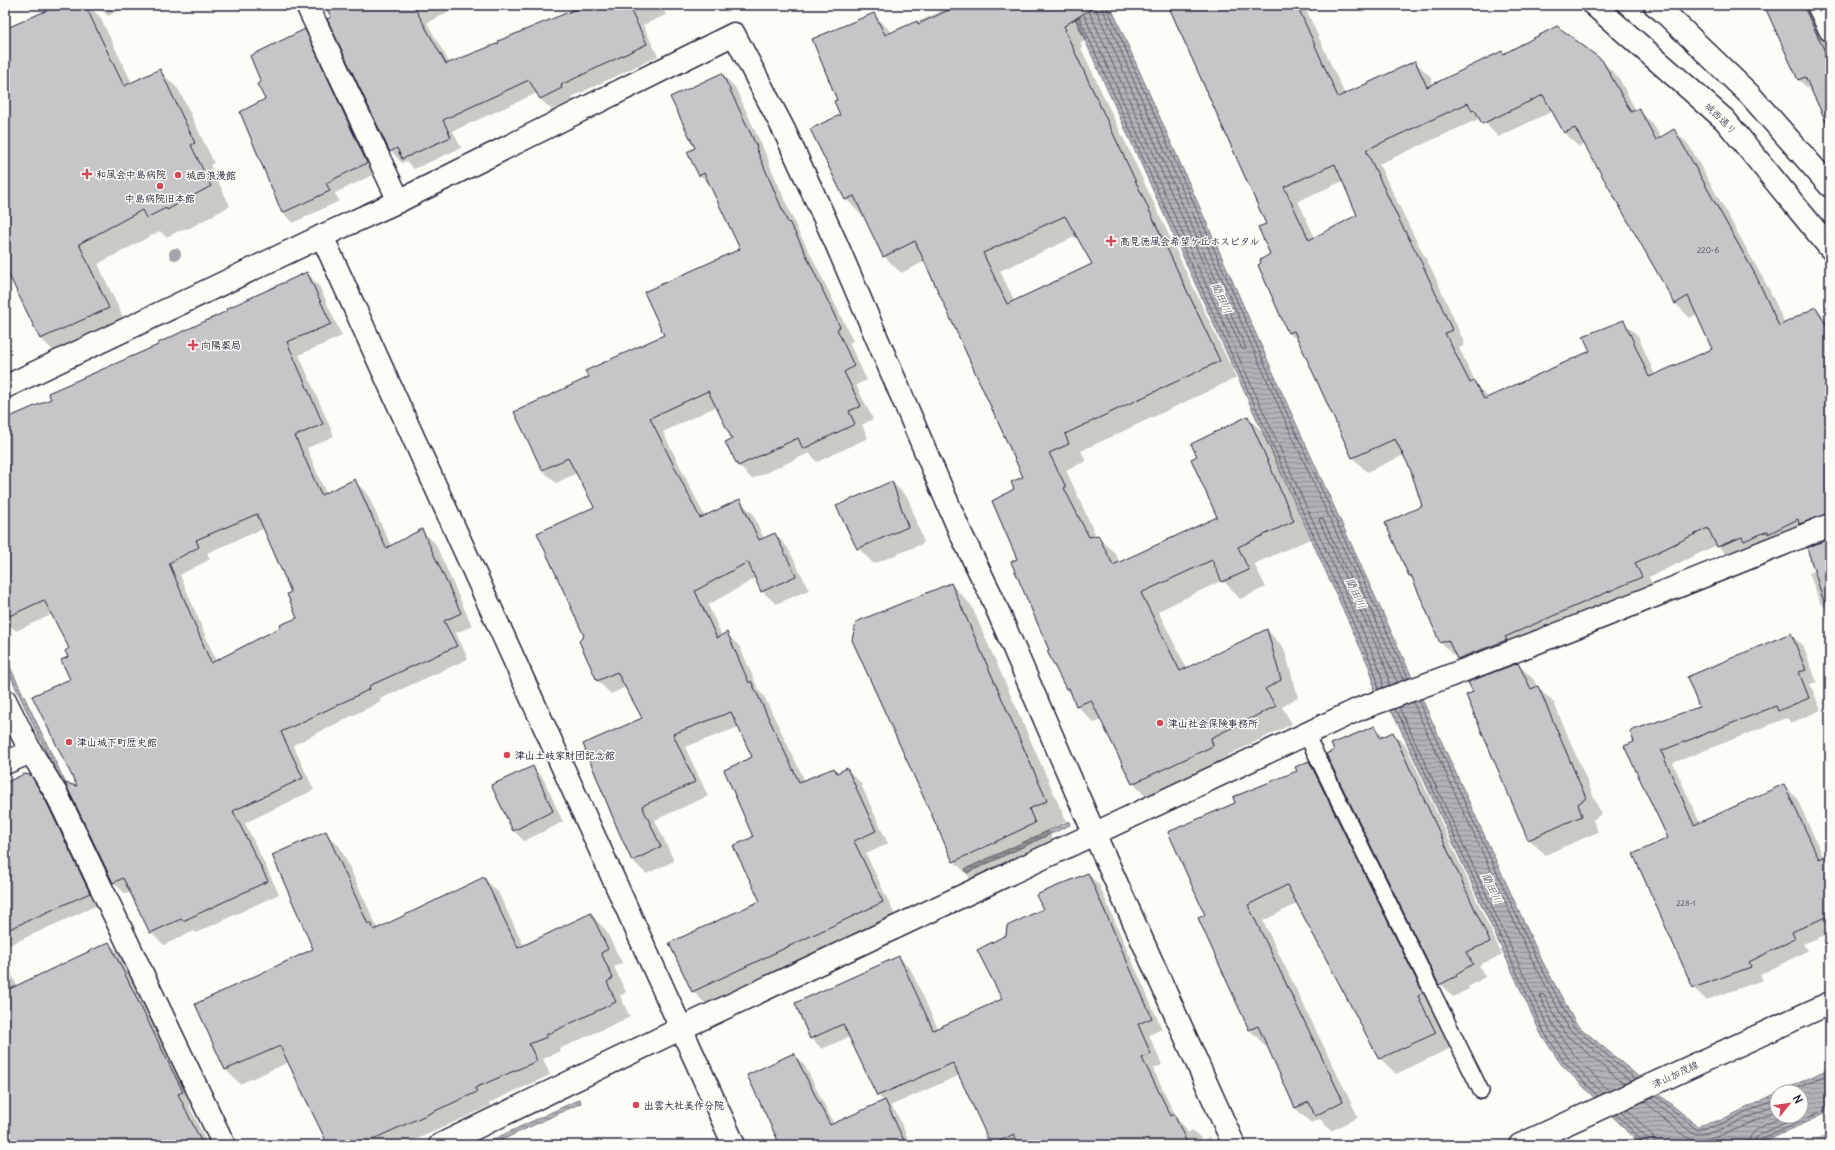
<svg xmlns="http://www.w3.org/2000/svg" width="1835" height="1150" font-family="Delius,'Klee One',sans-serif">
	<defs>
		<pattern id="water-rules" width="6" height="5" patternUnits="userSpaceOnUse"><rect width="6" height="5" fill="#b2b2b7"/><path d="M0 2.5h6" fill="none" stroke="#909096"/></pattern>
	</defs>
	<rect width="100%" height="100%" fill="#fdfcf7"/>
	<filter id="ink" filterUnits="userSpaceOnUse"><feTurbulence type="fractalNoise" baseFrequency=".025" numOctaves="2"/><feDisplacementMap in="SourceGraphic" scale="8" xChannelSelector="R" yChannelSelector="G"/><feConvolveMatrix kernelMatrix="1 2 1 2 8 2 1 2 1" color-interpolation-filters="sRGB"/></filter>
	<g filter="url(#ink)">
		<g fill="url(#water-rules)" stroke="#787885">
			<path d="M1069,5h41l173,390 256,560 37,69 121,102 24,-6 56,-27v23h24v-24h-21l50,-24v43l-72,34h-117l-80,-81 -20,-30 -147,-319 -20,-19 -1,-16 -3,-11z"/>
			<path d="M10,667l80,167 -4,2 -79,-167z"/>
			<path d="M1069,821l1,4 -103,48 -2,-4z"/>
			<path d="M580,1099l1,4 -90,42h-10z"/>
		</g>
		<g fill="#0003" fill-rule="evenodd">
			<path d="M61,5h27l12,12 32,66 27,-13 20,20 35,73 -4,2 20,41 -42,23 -2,-1 -20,9 -6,-6 -62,33 30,64 -67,30 -20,-19 -36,-75v-227z"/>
			<path d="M97,5h33l-22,11z"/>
			<path d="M326,5h137l-36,18 23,41 121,-52 -4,-7h95l4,10 -23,10 15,31 -86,41 1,3 -21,10 -12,-11 -3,-6 -84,38 8,17 -47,21 -8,-8 -4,2 -11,-12z"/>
			<path d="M937,5h135l16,34 -8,5 3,3 -2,1 155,330 -155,73 5,10 -20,9 30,66 19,17 5,10 98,-45 -20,-61 50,-40 17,18 45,104 -56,25 12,23 -26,12 -17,-19 -65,31 29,58 80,-39 17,18 14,49 -16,10 10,17 -64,31 2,8 -80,38 -17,-18 -31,-63 -8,3 -17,-17 -4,-11 -7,-6 -16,-39 -31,-91 -4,-70 9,-12 -98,-216 -25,12 -17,-17 -19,-40 -2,1 -17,-18 -5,-83 -3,-15 36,-87 18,19 48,-21zM1077,236l16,29 -78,37 -15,-31z"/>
			<path d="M1169,5h135l41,90 70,-33 15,14 3,9 68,-33 3,3 100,8 15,15 17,33 2,-2 15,15 8,14 13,-8 15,15 81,146 15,33 31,-16 14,14v210l-97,29 -16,-16 -68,32 7,15 -184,81 -31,-30 -26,-62 -6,-5 14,-69 -13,-40 -6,-12 -37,17 -14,-14 -52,-114 -12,-11 -18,-78 -3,-31zM1553,111l12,22 14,14 6,-3 91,160 14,14 7,-4 17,35 -59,26 -17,-39 -14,-14 -33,29 -102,47 -11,-11 -19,-39 6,-3 -11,-26 -21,-47 -19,-36 -35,-72 102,-46 17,19zM1343,181l15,35 -43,22 -17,-37z"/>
			<path d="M1765,5h64l-10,19 11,19v40l-18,9 -13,-12z"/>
			<path d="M304,31l10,10 63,132 -42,20 4,8 -46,22 -10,-10 -42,-101 25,-12 -3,-18z"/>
			<path d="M722,74l13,13 34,74h-1l31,72 12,22 42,86 -4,2 18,37 -11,5 17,34 -11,6 6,13 -51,24 -8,-9 -57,26 -13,-13 -6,-26 -16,-34 -54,26 42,85 35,-16 13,13 11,25 11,-5 13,14 21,42 -33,14 -14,-13 -6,-13 -48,27 14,31 5,-2 13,13 19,44 5,5 41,85 29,-12 4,4 9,-4 13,13 28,62 -22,10 29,61 -189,89 -13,-13 68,-89 -6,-64 -2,-81 -14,-30 -54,20 23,49 -53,24 19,41 -28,13 -13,-13 -14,-31 24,-112 -17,-31 -15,7 -13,-13 -18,-40 5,-5 10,-129 -18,-34 -21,10 -14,-13 48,-92 75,-43 76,-86 -30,-63 -11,-11 -4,-26z"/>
			<path d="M307,273l12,13 23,50 -43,19 35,81 -27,12 19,46 28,-13 13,12 24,53 31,-15 13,12 37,83 -16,7 12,26 -88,40 1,2 -13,7 -75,37 21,45 -69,33 34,71 -83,39 -2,-2 -30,14 -13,-13 -20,-40 -5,2 -13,-12 -35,-94 -8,-139 -17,-35 -37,17 -11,-10v-201l47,-21zM265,528l27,64 7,27 -83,42 -36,-86 30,-16 -3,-6z"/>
			<path d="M892,482l16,16 16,45 -50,21 -16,-16z"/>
			<path d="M1830,540v72l-10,-9 -11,-30 6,-3z"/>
			<path d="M951,584l20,21 95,216 -18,9 7,14 -81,38 -20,-21z"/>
			<path d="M1790,634l13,12 14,36 -7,2 11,26 -30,13 -4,-5 -114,45 27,60 84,-38 12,12 28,61 6,-3v78l-27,11 4,7 -47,24 3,5 -57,20 -12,-12 -60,-133 35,-16 -43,-93 75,-38z"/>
			<path d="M1518,664l16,16 4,8 16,15 47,111 -8,6 5,12 -53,23 -16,-16 -55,-147z"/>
			<path d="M1375,727l10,10 8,-4 13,13 96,209 -23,10 6,12 -17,10 1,2 -16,8 -13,-13z"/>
			<path d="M1309,762l16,16 113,231 -5,2 18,37 -55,26 -16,-16 -82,-155 -35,18 95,196 -27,14 -11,-12 -9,4 -16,-15 -28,-63 -2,1 -15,-16 -51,-112 7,-3 30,-111 62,-32z"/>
			<path d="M533,768l10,10 20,44 -39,19 -11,-11z"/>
			<path d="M30,776l11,12 59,116 -95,43v-163z"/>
			<path d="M326,833l14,14 38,82 106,-51 14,14 26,54 67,-31 14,14 17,34 -8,4 12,25 -6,4 10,21 -71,32 1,2 -17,8 7,16 -61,28 1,3 -86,39h-75l-40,-83 -49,22 -14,-14 -29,-66 117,-54z"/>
			<path d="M1088,874l11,11 63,144 -13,6 13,30 -9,4 25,51 7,7 3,6 4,-3 11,10 6,-3 8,8h-228l-6,-10 4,-2 -27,-58 -70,31 6,6 15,33h-126l9,-90 11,11 29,58 50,-23 -6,-6 -27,-59 -29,13 -11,-11 88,-81 11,11 28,61 65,-29 3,-64 38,-27z"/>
			<path d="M109,943l11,11 73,149 -4,2 19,40h-203v-185l12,26z"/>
			<path d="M1830,1133v12h-27z"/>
		</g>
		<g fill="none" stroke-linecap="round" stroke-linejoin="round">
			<g stroke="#5c5c6d" stroke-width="1">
				<path d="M1101,5l38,88 136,305 128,282"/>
				<path d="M1106,5l173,391 129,282"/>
				<path d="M1089,11l153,338 3,1 1,-2 -151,-341"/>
				<path d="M1084,15l294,650 4,14 1,9"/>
				<path d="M1079,17l294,650 4,13 1,9"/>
				<path d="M1389,685l-1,-9 -4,-13 -65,-143 1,-2 3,1 74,163"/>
				<path d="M1418,700l117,256 38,70 62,53"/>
				<path d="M1413,702l118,256 38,71 61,52"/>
				<path d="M1399,707l150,322 19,29 35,36"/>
				<path d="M1394,709l4,4 146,319 20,30 34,34"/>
				<path d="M1609,1091l-36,-37 -19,-28 -14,-29 1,-3 3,1 21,39 59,50"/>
				<path d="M1789,1092l41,-19"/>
				<path d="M1656,1096l41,34 25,-6 55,-26"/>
				<path d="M1651,1098l41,35c15,8 69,-22 85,-30"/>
				<path d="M1645,1101c12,11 31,31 45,38 17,8 70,-21 87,-29"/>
				<path d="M1627,1109l25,26 3,10"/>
				<path d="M1621,1112l25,25 3,8"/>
				<path d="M1616,1114l26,27 2,4"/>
				<path d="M1748,1145c0,-17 25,-23 38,-29"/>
				<path d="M1754,1145l1,-5 4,-5 41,-19"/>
				<path d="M1759,1145l2,-5 69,-32"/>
			</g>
		</g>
		<g fill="#c6c6c8" stroke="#22223b" fill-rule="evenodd">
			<path d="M59,5h26l39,81 36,-17 35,74 -4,2 20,41 -44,24 -1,-2 -20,10 -4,-8 -63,34 30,64 -69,31 -35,-72v-238z"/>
			<path d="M325,5h88l33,59 53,-21 -1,-2 88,-36h42l19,39 -86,41 1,3 -22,11 -11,-19 -86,40 8,17 -49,22 -5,-11 -7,4 -63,-133 4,-2z"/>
			<path d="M960,5h137l-33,21 2,4 -1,1 155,330 -155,73 4,10 -20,9 17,34 -2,1 25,49 9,-2 15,30 104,-48 -26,-58 6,-3 -6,-12 57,-28 46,105 -56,26 11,23 -27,12 -10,-22 -71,33 39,78 87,-42 14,51 -16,9 11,17 -65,32 2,8 -81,38 -41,-84 -15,6 -7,-18 -3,1 -19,-38 2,-1 -38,-88 6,-3 -25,-58 22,-12 -3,-7 12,-5 -108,-236 -32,16 -29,-61 -9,4 -35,-71 30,-14 -6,-14 3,-1 -25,-61 62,-26 11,22 32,-14 1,3zM1065,216l27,48 -85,40 -24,-51z"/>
			<path d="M1168,5h129l41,92 77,-36 12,26 75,-36 1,3 54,-28 45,34 29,52 8,-4 17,32 18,-11 82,147 23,50 37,-19 14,25v181l-31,11 -1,-5 -30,15v-3l-24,10 -2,-4 -25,10 -9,-19 -73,35 7,14 -137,60 2,3 -50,19 -9,-19 -8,3 -29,-68 -2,1 -24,-53 37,-17 -12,-38 -15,-29 -43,19 -58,-127 -6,2 -30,-68 3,-2 -1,-3 10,-6 -12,-27 8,-3zM1543,95l21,38 11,-5 100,176 13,-8 24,53 -63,28 -25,-57 -41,16 7,15 -106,48 -10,-18 -4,2 -25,-50 7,-3 -12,-27 -21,-46 -20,-37 -33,-70 102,-47 4,8 3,-1 7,14zM1335,164l22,51 -48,25 -25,-53z"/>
			<path d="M1764,5h39l27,57v68l-25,-53 -7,3z"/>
			<path d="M305,29l62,134 -41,20 4,8 -48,22 -42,-101 25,-13 -8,-15 4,-2 -11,-26z"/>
			<path d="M722,73l35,74 -1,1 32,75 1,-1 10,18 41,87 -3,2 17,37 -10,6 17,34 -12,5 6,13 -52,25 -5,-11 -60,28 -13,-24 7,-3 -24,-48 -58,27 50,100 40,-19 19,41 16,-7 21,43 -35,16 -13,-30 -53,29 22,47 10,-6 22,51 2,-2 48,101 35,-14 3,5 10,-5 29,63 -22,10 29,61 -191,90 -23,-49 91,-42 -27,-55 20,-9 -29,-67 28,-13 -21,-45 -58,22 22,48 -53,24 19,41 -29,14 -14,-31 -35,-86 59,-26 -25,-46 -20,9 -18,-40 5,-5 -47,-103 57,-26 -26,-49 -26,12 -28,-58 75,-35 -4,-6 79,-36 -20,-43 96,-43 -36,-76 -5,3 -12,-24 8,-4 -25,-51z"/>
			<path d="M307,272l24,52 -44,18 36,82 -28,12 26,59 34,-16 31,69 36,-19 39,84 -17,8 13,25 -88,40 1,3 -14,7 -75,36 22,46 -70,33 35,70 -85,40 -2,-2 -31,14 -27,-55 -10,5 -48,-100 12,3 -45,-90 38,-17 -9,-19 7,-3 -3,-6 4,-3 -25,-48 -39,18v-199l46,-20 -3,-6 110,-48v-2l69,-32 -1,-2zM257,514l34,78 -4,2 10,24 -17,7 1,2 -70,36 -42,-100 30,-16 -3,-7z"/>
			<path d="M892,481l16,46 -51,22 -21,-43z"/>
			<path d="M1830,538v63l-6,1 -17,-54z"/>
			<path d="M951,583l96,218 -18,8 6,14 -82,39 -101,-222 4,-18z"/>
			<path d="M1791,633l15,37 -7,2 10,26 -31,13 -2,-5 -115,45 33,74 90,-41 35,75 11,-5v61l-38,17 3,7 -46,23 2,5 -58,21 -60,-134 35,-16 -44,-92 10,-4 -4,-11 69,-24 -12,-30z"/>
			<path d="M1518,663l13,26 7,-3 48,112 -8,6 4,12 -54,24 -62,-145 7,-3 -5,-10z"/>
			<path d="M1375,726l5,12 13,-6 97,210 -24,10 7,12 -17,10 1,2 -18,9 -113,-231 8,-4 -3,-6z"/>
			<path d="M1309,761l114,232 -5,3 18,37 -57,26 -92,-174 -39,20 95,196 -28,15 -6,-14 -14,6 -37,-82 -9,4 -51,-112 7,-3 -37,-83 67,-29 -2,-6 64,-26 -2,-4z"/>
			<path d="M533,766l20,45 -40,20 -22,-46z"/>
			<path d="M24,774l7,1 15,26 44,92 -85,38v-148z"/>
			<path d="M326,831l42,93 3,-1 3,7 110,-53 34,71 73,-35 17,36 -7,4 12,25 -6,4 9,20 -70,33 1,2 -18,7 8,17 -62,27 2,4 -117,53h-32l-48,-99 -55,24 -30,-66 118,-55 -41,-94z"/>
			<path d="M1088,873l64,145 -14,6 13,30 -9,4 29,58 3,-2 14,31h-169l-5,-11 -23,11 -38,-82 -76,33 -34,-72 -33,15 -15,-36 104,-47 34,74 69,-31 -25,-49 29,-15 1,-9 36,-17 -7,-14z"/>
			<path d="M109,942l74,150 -5,2 25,51h-198v-154z"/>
			<path d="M794,1053l36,72 55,-25 21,45h-126l-33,-70z"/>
		</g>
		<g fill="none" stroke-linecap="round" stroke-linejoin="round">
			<g stroke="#22223b" stroke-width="18">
				<path id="service" d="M1306,734l175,357"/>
			</g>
			<g stroke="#22223b" stroke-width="25">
				<g id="minor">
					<path d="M307,5l92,196"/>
					<path d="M1818,5l12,25"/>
					<path d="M322,236l412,909"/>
					<path d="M5,387l317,-151 77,-35 335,-167 50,96 52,113 125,291 29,59 104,240 140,312"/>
					<path d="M5,700l26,52 26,43 167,350"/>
					<path d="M5,763l26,-11"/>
					<path d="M440,1145l242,-117 677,-319c159,-57 315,-121 471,-184"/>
				</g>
			</g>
			<g stroke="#22223b" stroke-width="25">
				<g id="tertiary">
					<path d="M1594,5l131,115 105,128"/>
					<path d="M1655,5l10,8 85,82 80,91"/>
				</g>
			</g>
			<g stroke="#22223b" stroke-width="25">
				<path id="primary" d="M1520,1145l310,-142"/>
			</g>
			<use href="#service" stroke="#fdfcf7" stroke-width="15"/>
			<use href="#minor" stroke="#fdfcf7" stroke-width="22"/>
			<use href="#tertiary" stroke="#fdfcf7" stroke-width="22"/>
			<use href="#primary" stroke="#fdfcf7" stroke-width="22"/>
		</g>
		<circle fill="#a3a3aa" cx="175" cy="254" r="6"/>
	</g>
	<g fill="#d1495b" stroke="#fdfcf7" stroke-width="1.5">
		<path d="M85 168h4v4h4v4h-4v4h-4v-4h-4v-4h4z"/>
		<circle cx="178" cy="175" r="4"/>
		<circle cx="160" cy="186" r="4"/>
		<path d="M1109 235h4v4h4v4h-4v4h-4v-4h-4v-4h4z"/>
		<path d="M191 339h4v4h4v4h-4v4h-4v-4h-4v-4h4z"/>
		<circle cx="1160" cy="723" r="4"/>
		<circle cx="69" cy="742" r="4"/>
		<circle cx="507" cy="755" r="4"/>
		<circle cx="636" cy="1105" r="4"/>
	</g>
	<g text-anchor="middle" stroke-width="3" stroke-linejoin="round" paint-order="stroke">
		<g font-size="8" fill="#4b4b5e">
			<text x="1708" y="253">220-6</text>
			<text x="1686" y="906">228-1</text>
		</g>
		<g font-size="10" fill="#22223b" stroke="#fdfcf7">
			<text transform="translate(1721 118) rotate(45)" y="4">城西通り</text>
			<text transform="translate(1675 1074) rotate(-25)" y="4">津山加茂線</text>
		</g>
		<g font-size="10" font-weight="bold" fill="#22223b" stroke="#fdfcf7" text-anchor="start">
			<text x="96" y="178">和風会中島病院</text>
			<text x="186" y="179">城西浪漫館</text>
			<text x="160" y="202" text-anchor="middle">中島病院旧本館</text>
			<text x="1120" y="245">高見徳風会希望ケ丘ホスピタル</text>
			<text x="201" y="349">向陽薬局</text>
			<text x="1168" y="727">津山社会保険事務所</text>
			<text x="77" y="746">津山城下町歴史館</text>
			<text x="515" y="759">津山土岐家財団記念館</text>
			<text x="644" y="1109">出雲大社美作分院</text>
		</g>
		<g font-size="11" font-style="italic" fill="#545466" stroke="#fdfcf7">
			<text transform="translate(1222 298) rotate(66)" y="4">藺田川</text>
			<text transform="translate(1356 593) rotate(65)" y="4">藺田川</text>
			<text transform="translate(1492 888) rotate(65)" y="4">藺田川</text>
		</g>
	</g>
	<rect width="1835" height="1150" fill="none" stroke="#fdfcf7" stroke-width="20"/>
	<rect x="10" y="10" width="1815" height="1130" fill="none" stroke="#22223b" stroke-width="1.5" filter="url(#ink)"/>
	<g transform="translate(1789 1104) rotate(61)"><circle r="19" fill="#fdfcf7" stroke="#a5a5ac"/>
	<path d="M0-3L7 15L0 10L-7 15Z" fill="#d1495b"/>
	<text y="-6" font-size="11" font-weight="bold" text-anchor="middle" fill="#22223b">N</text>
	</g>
</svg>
